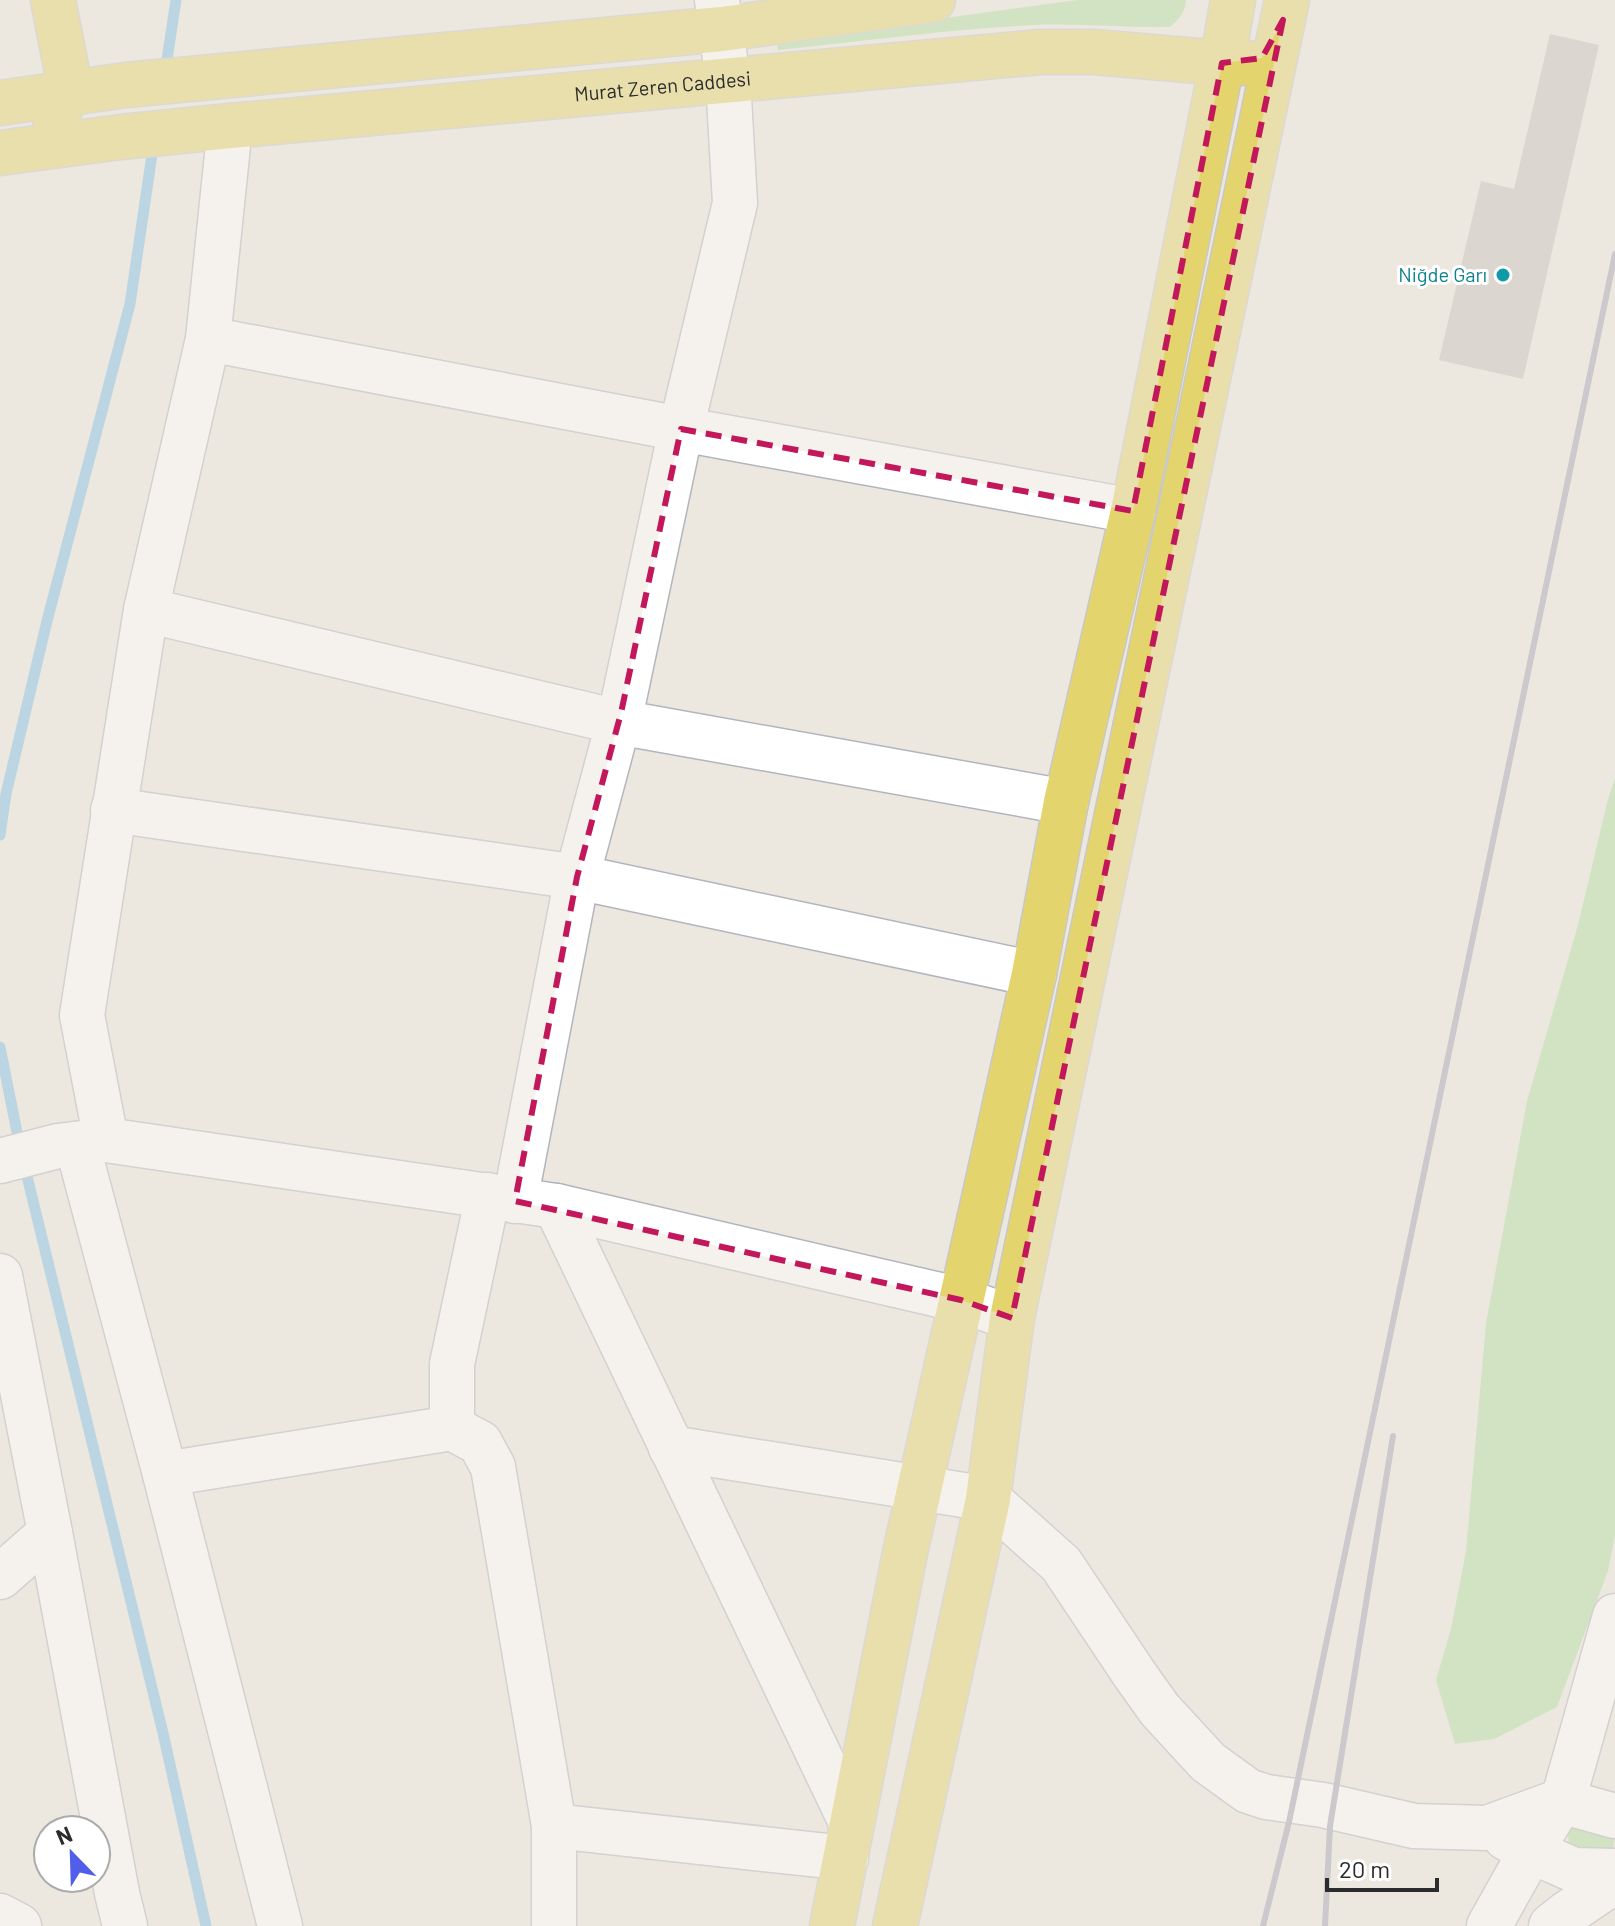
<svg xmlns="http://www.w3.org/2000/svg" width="1615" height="1926" font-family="Barlow,sans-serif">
	<rect width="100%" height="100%" fill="#ece8e0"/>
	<g fill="#b1dda2">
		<path d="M1077,0h109c0,12 -8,20 -16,27 -45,1 -90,-4 -135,-2 -86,4 -171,16 -257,25l-1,-9z"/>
		<path d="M1615,778v757l-7,36 -51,136 -63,32 -39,5 -19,-64 15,-51 15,-78 20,-228 41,-222 51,-176 30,-126z"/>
		<path d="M1577,1821l38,15 -2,15 -44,-1 -1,-16z"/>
	</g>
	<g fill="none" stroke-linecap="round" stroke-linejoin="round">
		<g stroke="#7ebfe4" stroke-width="11">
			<path d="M165,73l11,-73"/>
			<path d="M0,835l6,-41 41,-173 83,-317 24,-163"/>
			<path d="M0,1047l20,100"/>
			<path d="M24,1164l139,569 43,193"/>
		</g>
	</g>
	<path fill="#c5c2bb" d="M1550,34l49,11 -76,334 -84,-19 42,-179 33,8z"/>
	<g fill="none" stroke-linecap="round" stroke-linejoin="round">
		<g stroke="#b3b5be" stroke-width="47">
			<g id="minor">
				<path d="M208,339l473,90 452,82"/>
				<path d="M146,610l472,112 448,80"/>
				<path d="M113,810l464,67 457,97"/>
				<path d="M106,1140l-24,-125 64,-405 62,-271 22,-213"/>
				<path d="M77,1144l88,330 115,452"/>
				<path d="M0,1161l58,-15 48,-6 450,66 405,94 51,18"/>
				<path d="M515,1201l62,-324 44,-164 60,-284 54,-226 -7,-123 -11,-80"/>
				<path d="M556,1206l296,618"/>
				<path d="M0,1276l50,257 67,360 8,33"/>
				<path d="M452,1428v-64l36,-169"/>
				<path d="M671,1448l317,51 73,65 74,111 25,35 48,52 40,29 18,6 57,8 91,21 73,2 74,-27 54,15"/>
				<path d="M165,1474l287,-46 28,15 13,24 61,359v100"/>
				<path d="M0,1577l50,-44"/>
				<path d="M554,1826l292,32"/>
				<path d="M1506,1838l25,13 43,19 41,1"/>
				<path d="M0,1916l19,10"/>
				<path d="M1489,1926l42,-75 33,-54 51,-181"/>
				<path d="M1551,1926l15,-12 49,-33"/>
			</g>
		</g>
		<g stroke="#c8c8c8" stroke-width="47">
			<g id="major">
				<path d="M53,0l18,92 -17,24"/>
				<path d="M0,103l126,-18 596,-56 211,-29"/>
				<path id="s1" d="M0,153l121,-16 109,-11 810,-74h54l128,11h27"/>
				<path d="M832,1926l73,-373 129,-579 32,-172 67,-291 89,-448 11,-63"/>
				<path d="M895,1926l93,-427 24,-181 275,-1318"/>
			</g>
		</g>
		<use href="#minor" stroke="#fff" stroke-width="44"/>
		<use href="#major" stroke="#e4d46e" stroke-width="44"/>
		<g stroke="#a3a4b4" stroke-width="6">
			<path d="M1263,1926l26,-104 326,-1568"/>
			<path d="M1325,1926l5,-100 63,-390"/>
		</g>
	</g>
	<path d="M0 0H1615V1926H0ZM1283,20l-271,1298 -51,-18 -446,-99 62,-324 44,-164 60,-284 452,82 89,-448 40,-5z" fill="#ece8e0" fill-opacity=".55" fill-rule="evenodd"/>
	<path fill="none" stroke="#c2185b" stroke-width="6" stroke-dasharray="16 10" stroke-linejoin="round" d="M1283,20l-271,1298 -51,-18 -446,-99 62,-324 44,-164 60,-284 452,82 89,-448 40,-5z"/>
	<circle fill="#0f9aa8" stroke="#fff" stroke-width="3" cx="1503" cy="275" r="8"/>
	<g text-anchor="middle" stroke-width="6" stroke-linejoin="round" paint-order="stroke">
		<g font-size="20" fill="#2c2c2c" stroke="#fff">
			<text dy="7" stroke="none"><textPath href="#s1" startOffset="666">Murat Zeren Caddesi</textPath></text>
		</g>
		<g font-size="20" fill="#0d838f" stroke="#fff" text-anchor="end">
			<text x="1487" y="282">Niğde Garı</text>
		</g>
	</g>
	<g transform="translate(72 1854) rotate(337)"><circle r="38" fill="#ffffff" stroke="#ababab" stroke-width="2"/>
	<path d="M0-6L14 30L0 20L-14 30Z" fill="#505ee9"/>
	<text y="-12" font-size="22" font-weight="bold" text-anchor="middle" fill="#2c2c2c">N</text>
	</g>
	<path d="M1327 1878v12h110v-12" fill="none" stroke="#2c2c2c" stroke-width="4"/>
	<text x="1339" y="1878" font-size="24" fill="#2c2c2c" stroke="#ffffff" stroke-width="6" paint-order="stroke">20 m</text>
</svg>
